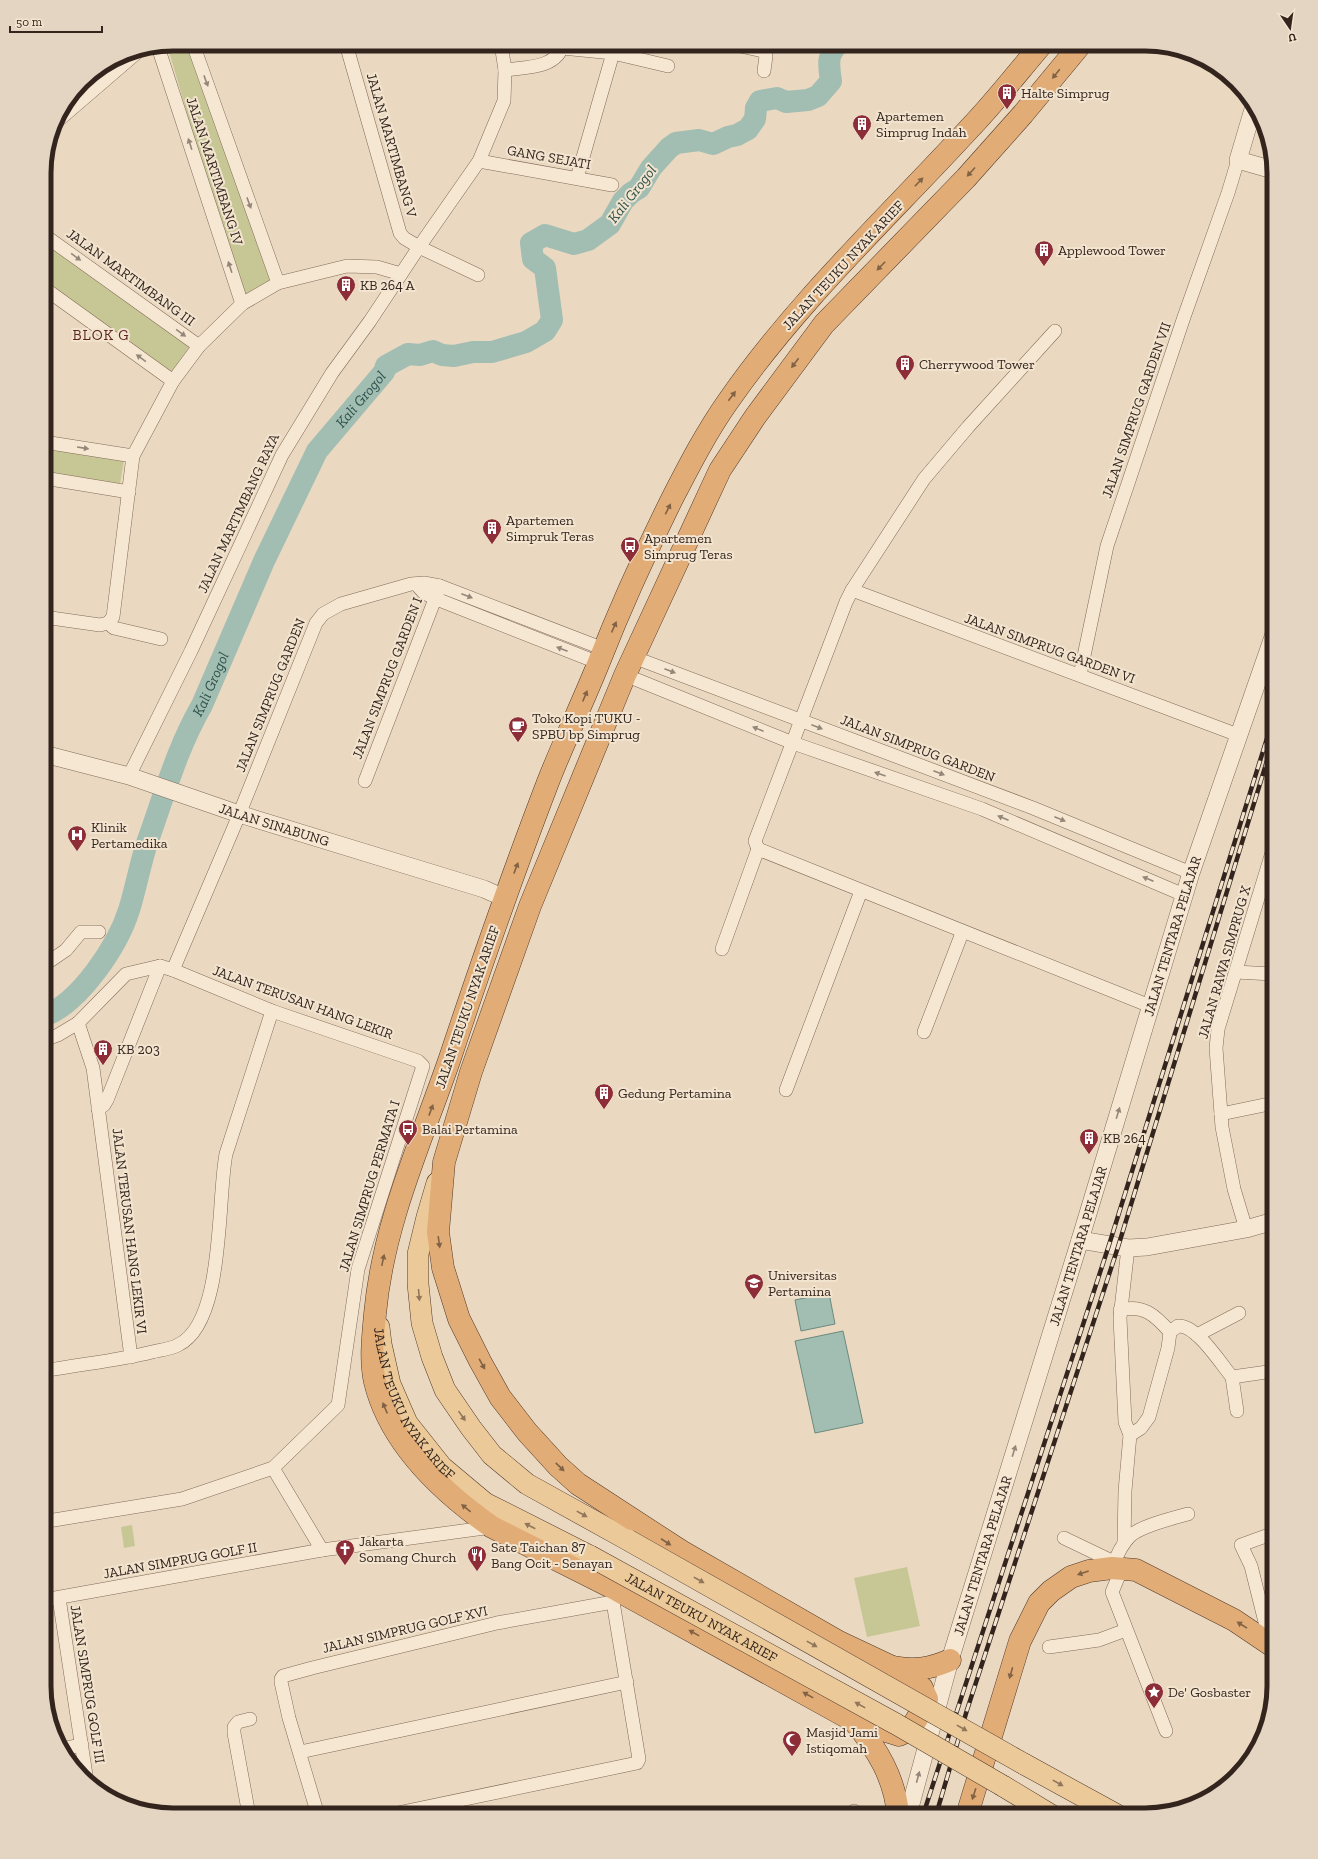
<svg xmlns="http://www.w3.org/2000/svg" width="1318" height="1859" font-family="'Zilla Slab',serif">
	<rect width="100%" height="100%" fill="#ead9c0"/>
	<g fill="#c7c795">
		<path d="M173,44h22l77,240 -29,19 -76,-258z"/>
		<path d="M44,237l148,106 -23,32 -125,-89z"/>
		<path d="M44,447l80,13 -4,24 -76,-12z"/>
		<path d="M132,1525l3,21 -11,2 -3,-21z"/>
		<path d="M907,1567l13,59 -53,11 -13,-59z"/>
		<path d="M297,1806l2,9h-44v-1z"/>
	</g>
	<g fill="#a2bdb2" stroke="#6b8a7e">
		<path d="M829,1293l6,31 -34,7 -6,-31z"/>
		<path d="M843,1331l20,92 -48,10 -20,-92z"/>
	</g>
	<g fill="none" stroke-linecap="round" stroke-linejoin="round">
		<path stroke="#a2bdb2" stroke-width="22" id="s1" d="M44,1016c36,-13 74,-71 85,-106 7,-22 11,-46 18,-67 17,-47 30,-95 55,-138l62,-144 53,-110 67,-79 2,-6 22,-12 12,1 13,-4 9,4 12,1 19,-4h19l34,-10 19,-11 7,-11 -7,-52 -12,-9 -2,-16 14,-8 29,9 14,-4 22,-16 13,-23 8,-8 8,-5 12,-20 18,-20 7,-5 23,-3 14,4 15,-7 9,-2 11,-6 7,-10 1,-11 4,-7 17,-3 9,4 22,-2 10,-4 13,-15c-2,-14 -5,-28 8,-37"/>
		<g stroke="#826a59" stroke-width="14">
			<g id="minor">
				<path d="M193,44l85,239"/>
				<path d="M346,44l54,189 4,5 15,9 59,28"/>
				<path d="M731,44l32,7 3,5 -2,15"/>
				<path d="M158,47l84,257"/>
				<path d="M562,48l51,5 55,13"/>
				<path d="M505,70c20,-3 52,-1 58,-26"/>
				<path d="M54,124l86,-74"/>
				<path d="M479,161l133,24"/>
				<path d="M577,178l36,-125"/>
				<path d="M44,235l155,111"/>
				<path d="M44,288l129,93"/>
				<path d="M44,442l89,14"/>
				<path d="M44,478l85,14"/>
				<path d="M416,584l8,9 10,5 165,65"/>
				<path d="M852,590l386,145"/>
				<path d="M44,617l56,8 8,-2"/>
				<path d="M108,623l5,-6 20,-161 40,-75 26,-35 43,-42 36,-21 69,-17 30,1 24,7"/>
				<path d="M108,623l6,5 47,11"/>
				<path d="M633,657l400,151 158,65"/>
				<path d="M625,675l168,68 189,66 202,86"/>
				<path d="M1080,675l27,-129 77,-229 44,-124 10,-33"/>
				<path d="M129,776l62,-125 91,-196 50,-82 38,-52 49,-74 60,-86 25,-60 1,-31 -4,-26"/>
				<path d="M365,781l75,-195"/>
				<path d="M758,849l-3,-8 91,-239 6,-12 72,-111 44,-52 87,-96"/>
				<path d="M758,849l392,157"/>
				<path d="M722,949l36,-100"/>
				<path d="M44,965l22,-15 15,-18h18"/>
				<path d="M173,970l61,-143 82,-204 7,-9 18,-10 70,-20 13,-1 16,3 164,63"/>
				<path d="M1236,972l38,2"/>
				<path d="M78,1023l15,45 38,289"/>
				<path d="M924,1032l38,-99"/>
				<path d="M786,1090l75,-199"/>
				<path d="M98,1109l6,-4 3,-5 53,-134"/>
				<path d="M1221,1114l53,-11"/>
				<path d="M1246,1229l-12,-40 -12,-62 -6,-79 2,-19 56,-183"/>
				<path d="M1120,1310c23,-6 35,5 50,22l-2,16 -19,69 -8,11 -11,7"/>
				<path d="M1170,1332l8,-6c18,-2 43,38 54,51l42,-6"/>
				<path d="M1197,1335l42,-22"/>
				<path d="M44,1371c36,-7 73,-10 108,-19 8,-2 19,-3 26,-7 47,-22 39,-146 48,-191l46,-143"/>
				<path d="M1232,1377l5,34"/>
				<path d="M273,1468l49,82"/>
				<path d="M44,1520l4,1 134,-22 91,-31 65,-63 20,-136 65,-203 -5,-5 -146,-50 -99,-41 -13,-4 -34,8 -48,49 -20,12 -14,5"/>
				<path d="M1064,1538l50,24"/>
				<path d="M1124,1543l1,-52 5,-56 -5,-13 -5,-104 8,-70"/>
				<path d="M1112,1568c4,-11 10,-24 18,-32 11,-10 43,-18 58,-22"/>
				<path d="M1122,1568l-10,24 54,139"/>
				<path d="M59,1598l27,177"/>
				<path d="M44,1600l278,-50 170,-23"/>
				<path d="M1274,1631l-8,-5 -15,-60 -10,-21 33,-12"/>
				<path d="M1049,1647l50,-7 27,-10"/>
				<path d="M61,1749l21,-4"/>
				<path d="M300,1752l327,-70"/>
				<path d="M854,1811v4"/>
				<path d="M249,1815l-15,-82v-6l4,-5 12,-3"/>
				<path d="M318,1815l-29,-97 -8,-36v-3l2,-3 29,-8 185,-45 116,-21"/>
				<path d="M388,1815l249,-52 2,-4 -26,-157 3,-7"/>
			</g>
		</g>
		<g stroke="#826a59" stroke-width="18">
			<g id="tertiary">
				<path d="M1254,106l-16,54 35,10"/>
				<path id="s2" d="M44,754l85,22 110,38 245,75 20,9"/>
				<path d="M1080,1240l48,8 19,-1 99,-18 28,-8"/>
				<path id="s3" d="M908,1815l42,-155 130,-420 111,-367 83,-239"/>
			</g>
		</g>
		<g stroke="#503a2d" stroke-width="22">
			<g id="primary">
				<path d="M437,1183l-10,34 -9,37v30l4,39 10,34 13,33 26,38 21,27 35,29 101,56"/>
				<path id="s4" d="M379,1327l2,17 9,40 17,39 35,44 43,36 105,53"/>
				<path d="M1024,1764l93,51"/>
				<path d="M1003,1786l48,29"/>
			</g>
		</g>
		<g stroke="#503a2d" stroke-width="23">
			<g id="trunk">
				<path d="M1042,44c-24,28 -47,58 -73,85 -82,89 -171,172 -240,271 -22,31 -39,64 -56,97 -27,54 -52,109 -74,165 -16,40 -35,79 -51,120 -35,91 -67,183 -98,276 -29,84 -67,166 -75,256 -2,23 -5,46 0,68 15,62 67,110 117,145l125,63 237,131 45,14 11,-5 16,-26 1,-5 -5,-11 -30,-21 -53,-25 -158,-91 -103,-67 -20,-18 -31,-34 -27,-35 -20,-36 -21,-42 -16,-51 -5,-36 6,-70 27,-90 59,-166 95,-231 95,-205 35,-53 69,-93 142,-146 57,-64 58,-70"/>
				<path d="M893,1667c21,4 37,2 57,-7"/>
				<path d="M854,1721c23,28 41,57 44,94"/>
				<path d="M967,1815l53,-174 19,-38 12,-12 20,-14 18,-6 23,-3 24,2 98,50 40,27"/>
			</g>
		</g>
		<use href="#minor" stroke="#f6e7d2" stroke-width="13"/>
		<use href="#tertiary" stroke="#f6e7d2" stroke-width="17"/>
		<use href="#primary" stroke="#ecc999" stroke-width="21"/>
		<use href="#trunk" stroke="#e1ac76" stroke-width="22"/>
		<g stroke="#33251d" stroke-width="4.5">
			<g id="rail">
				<path d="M923,1815l186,-570 165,-529"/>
				<path d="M936,1815l31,-105 151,-463 156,-509"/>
			</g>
		</g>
		<use href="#rail" stroke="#f2e4cf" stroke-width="3" stroke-dasharray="9" stroke-linecap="butt"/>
		<g stroke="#503a2d" stroke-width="22" stroke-linecap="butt">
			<g id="primary-bridge">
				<path d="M628,1540l396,224"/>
				<path id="s5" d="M590,1556l306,168 107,62"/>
			</g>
		</g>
		<use href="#primary-bridge" stroke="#ecc999" stroke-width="21"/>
	</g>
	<defs><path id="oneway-solid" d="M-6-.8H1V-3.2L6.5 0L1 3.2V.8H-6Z"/></defs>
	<g fill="#816245">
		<use href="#oneway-solid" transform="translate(1056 74) rotate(129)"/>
		<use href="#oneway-solid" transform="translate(971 172) rotate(132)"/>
		<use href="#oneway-solid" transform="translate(919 182) rotate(-46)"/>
		<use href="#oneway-solid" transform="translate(881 266) rotate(134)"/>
		<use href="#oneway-solid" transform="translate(795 363) rotate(127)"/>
		<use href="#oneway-solid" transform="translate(732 396) rotate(-53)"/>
		<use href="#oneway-solid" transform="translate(668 509) rotate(-63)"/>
		<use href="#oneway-solid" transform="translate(614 627) rotate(-66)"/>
		<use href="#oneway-solid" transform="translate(585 696) rotate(-67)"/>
		<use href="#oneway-solid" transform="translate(516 868) rotate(-69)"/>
		<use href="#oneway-solid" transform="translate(431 1110) rotate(-70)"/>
		<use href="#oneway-solid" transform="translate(439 1242) rotate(82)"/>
		<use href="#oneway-solid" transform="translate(383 1260) rotate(-78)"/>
		<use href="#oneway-solid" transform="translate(482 1364) rotate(61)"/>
		<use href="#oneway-solid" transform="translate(385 1408) rotate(-113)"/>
		<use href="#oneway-solid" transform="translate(560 1467) rotate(44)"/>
		<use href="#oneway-solid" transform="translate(466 1508) rotate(-141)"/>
		<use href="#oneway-solid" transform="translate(666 1542) rotate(33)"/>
		<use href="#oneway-solid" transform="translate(1083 1573) rotate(161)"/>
		<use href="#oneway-solid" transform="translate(1242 1625) rotate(-148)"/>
		<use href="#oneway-solid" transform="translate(694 1633) rotate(-151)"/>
		<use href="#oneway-solid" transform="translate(1011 1673) rotate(106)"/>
		<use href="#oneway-solid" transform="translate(808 1695) rotate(-151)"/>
		<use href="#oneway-solid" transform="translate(974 1794) rotate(108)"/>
	</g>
	<g fill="#948678">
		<use href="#oneway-solid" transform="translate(206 81) rotate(70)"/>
		<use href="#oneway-solid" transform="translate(190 144) rotate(-108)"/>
		<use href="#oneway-solid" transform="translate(249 203) rotate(70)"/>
		<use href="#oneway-solid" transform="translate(76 257) rotate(36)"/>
		<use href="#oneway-solid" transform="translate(230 267) rotate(-108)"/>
		<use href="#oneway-solid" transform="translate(181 333) rotate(36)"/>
		<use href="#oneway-solid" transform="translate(141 358) rotate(-144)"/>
		<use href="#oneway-solid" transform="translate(83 448) rotate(9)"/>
		<use href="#oneway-solid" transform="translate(467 596) rotate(21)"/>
		<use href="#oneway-solid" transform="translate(562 649) rotate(-159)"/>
		<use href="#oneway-solid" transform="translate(670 671) rotate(21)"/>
		<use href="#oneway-solid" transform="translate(817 727) rotate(21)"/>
		<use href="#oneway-solid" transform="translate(758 729) rotate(-158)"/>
		<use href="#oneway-solid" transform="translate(939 773) rotate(21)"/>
		<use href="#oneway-solid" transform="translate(880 774) rotate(-161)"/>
		<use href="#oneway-solid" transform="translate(1003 818) rotate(-157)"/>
		<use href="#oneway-solid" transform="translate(1060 819) rotate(22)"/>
		<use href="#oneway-solid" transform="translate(1148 879) rotate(-157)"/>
		<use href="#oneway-solid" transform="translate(1118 1113) rotate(-73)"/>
		<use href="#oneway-solid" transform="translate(1014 1451) rotate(-73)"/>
		<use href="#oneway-solid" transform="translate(918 1777) rotate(-75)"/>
	</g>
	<g fill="#90775b">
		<use href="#oneway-solid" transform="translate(419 1295) rotate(85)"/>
		<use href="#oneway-solid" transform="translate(462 1416) rotate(55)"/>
		<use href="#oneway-solid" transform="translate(582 1514) rotate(29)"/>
		<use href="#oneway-solid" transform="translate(530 1526) rotate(-153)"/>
		<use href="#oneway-solid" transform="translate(699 1580) rotate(29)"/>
		<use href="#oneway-solid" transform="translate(812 1644) rotate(29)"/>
		<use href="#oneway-solid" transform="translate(860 1705) rotate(-151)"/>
		<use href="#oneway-solid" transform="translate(962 1728) rotate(29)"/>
		<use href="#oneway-solid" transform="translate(1058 1783) rotate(29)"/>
	</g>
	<defs>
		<g id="building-pin" transform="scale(1)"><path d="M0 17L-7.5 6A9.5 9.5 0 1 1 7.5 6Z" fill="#8d2d38" stroke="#f2e4cf"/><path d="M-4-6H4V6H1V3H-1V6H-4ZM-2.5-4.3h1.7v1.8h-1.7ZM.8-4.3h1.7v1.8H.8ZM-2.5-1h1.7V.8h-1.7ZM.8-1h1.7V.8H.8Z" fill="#fff"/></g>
		<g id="bus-pin" transform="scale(1)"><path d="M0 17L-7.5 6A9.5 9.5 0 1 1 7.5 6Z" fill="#8d2d38" stroke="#f2e4cf"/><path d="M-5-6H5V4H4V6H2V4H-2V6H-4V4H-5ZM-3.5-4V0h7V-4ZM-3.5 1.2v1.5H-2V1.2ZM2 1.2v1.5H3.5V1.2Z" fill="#fff"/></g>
		<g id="cafe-pin" transform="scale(1)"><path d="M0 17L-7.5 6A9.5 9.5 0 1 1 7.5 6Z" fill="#8d2d38" stroke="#f2e4cf"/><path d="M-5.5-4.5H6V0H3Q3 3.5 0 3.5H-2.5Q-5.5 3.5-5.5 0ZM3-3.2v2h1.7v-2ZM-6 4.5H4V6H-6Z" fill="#fff"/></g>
		<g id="hospital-pin" transform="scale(1)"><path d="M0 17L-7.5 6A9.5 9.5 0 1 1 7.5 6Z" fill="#8d2d38" stroke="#f2e4cf"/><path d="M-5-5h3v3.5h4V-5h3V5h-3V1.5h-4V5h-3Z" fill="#fff"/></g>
		<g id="university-pin" transform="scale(1)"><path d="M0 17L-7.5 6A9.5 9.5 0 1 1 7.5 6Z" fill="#8d2d38" stroke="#f2e4cf"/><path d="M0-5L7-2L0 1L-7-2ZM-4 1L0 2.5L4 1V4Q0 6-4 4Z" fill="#fff"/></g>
		<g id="church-pin" transform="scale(1)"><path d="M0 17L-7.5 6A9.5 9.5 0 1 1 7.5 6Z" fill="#8d2d38" stroke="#f2e4cf"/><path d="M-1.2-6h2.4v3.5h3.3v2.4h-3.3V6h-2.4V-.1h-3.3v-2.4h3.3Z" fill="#fff"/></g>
		<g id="restaurant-pin" transform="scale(1)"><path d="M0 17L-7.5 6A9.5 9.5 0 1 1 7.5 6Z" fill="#8d2d38" stroke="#f2e4cf"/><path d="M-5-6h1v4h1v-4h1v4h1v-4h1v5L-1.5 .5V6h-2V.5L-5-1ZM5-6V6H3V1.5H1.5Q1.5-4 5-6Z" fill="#fff"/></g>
		<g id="sight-pin" transform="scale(1)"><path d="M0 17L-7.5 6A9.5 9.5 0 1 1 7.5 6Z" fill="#8d2d38" stroke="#f2e4cf"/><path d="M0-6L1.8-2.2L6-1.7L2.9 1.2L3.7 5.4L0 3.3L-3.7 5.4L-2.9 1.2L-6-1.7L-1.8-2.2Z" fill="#fff"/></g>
		<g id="mosque-pin" transform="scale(1)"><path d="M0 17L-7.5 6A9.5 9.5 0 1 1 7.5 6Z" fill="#8d2d38" stroke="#f2e4cf"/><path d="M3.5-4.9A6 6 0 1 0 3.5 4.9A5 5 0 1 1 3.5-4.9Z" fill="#fff"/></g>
	</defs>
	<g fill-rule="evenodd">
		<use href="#building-pin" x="1007" y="93"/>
		<use href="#building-pin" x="862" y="124"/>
		<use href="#building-pin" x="1044" y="250"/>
		<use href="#building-pin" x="346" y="285"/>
		<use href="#building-pin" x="905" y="364"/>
		<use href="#building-pin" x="492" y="528"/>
		<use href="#bus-pin" x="630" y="546"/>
		<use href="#cafe-pin" x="518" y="726"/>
		<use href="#hospital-pin" x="77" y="835"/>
		<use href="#building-pin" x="103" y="1049"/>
		<use href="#building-pin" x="604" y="1093"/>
		<use href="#bus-pin" x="408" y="1129"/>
		<use href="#building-pin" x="1089" y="1138"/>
		<use href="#university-pin" x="754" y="1283"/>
		<use href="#church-pin" x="345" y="1549"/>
		<use href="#restaurant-pin" x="477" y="1555"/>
		<use href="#sight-pin" x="1154" y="1692"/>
		<use href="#mosque-pin" x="792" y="1740"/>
	</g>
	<g text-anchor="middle" stroke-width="4" stroke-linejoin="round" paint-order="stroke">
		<g font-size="14" fill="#33251d" stroke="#f2e4cf" text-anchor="start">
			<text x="1021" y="98">Halte Simprug</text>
			<text x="876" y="121">Apartemen<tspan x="876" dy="16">Simprug Indah</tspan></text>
			<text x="1058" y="255">Applewood Tower</text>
			<text x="360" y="290">KB 264 A</text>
			<text x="919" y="369">Cherrywood Tower</text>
			<text x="506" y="525">Apartemen<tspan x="506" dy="16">Simpruk Teras</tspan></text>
			<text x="644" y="543">Apartemen<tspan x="644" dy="16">Simprug Teras</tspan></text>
			<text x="532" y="723">Toko Kopi TUKU -<tspan x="532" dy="16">SPBU bp Simprug</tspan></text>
			<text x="91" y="832">Klinik<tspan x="91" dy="16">Pertamedika</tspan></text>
			<text x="117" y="1054">KB 203</text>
			<text x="618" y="1098">Gedung Pertamina</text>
			<text x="422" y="1134">Balai Pertamina</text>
			<text x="1103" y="1143">KB 264</text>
			<text x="768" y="1280">Universitas<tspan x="768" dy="16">Pertamina</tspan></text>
			<text x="359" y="1546">Jakarta<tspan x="359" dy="16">Somang Church</tspan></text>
			<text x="491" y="1552">Sate Taichan 87<tspan x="491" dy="16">Bang Ocit - Senayan</tspan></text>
			<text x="1168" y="1697">De' Gosbaster</text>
			<text x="806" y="1737">Masjid Jami<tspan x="806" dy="16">Istiqomah</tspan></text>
		</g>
		<g font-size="14" fill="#33251d" stroke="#f2e4cf">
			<text transform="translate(392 145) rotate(74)" y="5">JALAN MARTIMBANG V</text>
			<text transform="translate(549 157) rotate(10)" y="5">GANG SEJATI</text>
			<text transform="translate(215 171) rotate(72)" y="5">JALAN MARTIMBANG IV</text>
			<text transform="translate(843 265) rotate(-47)" y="5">JALAN TEUKU NYAK ARIEF</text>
			<text transform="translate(131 277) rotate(36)" y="5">JALAN MARTIMBANG III</text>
			<text transform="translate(1136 410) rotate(-71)" y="5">JALAN SIMPRUG GARDEN VII</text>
			<text transform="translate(238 513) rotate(-65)" y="5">JALAN MARTIMBANG RAYA</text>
			<text transform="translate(1050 648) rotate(20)" y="5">JALAN SIMPRUG GARDEN VI</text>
			<text transform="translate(387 678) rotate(-69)" y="5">JALAN SIMPRUG GARDEN I</text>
			<text transform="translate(270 695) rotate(-68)" y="5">JALAN SIMPRUG GARDEN</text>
			<text transform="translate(918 748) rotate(21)" y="5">JALAN SIMPRUG GARDEN</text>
			<text dy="5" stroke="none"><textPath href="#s2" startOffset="241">JALAN SINABUNG</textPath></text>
			<text dy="5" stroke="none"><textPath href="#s3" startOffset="918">JALAN TENTARA PELAJAR</textPath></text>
			<text transform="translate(1224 962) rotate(-74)" y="5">JALAN RAWA SIMPRUG X</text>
			<text transform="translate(303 1002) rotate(20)" y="5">JALAN TERUSAN HANG LEKIR</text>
			<text transform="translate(467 1007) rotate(-71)" y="5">JALAN TEUKU NYAK ARIEF</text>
			<text transform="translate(369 1186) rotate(-73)" y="5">JALAN SIMPRUG PERMATA I</text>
			<text transform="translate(130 1231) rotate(83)" y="5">JALAN TERUSAN HANG LEKIR VI</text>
			<text dy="5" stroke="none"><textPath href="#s3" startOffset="594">JALAN TENTARA PELAJAR</textPath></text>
			<text dy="5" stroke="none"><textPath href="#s4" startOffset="86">JALAN TEUKU NYAK ARIEF</textPath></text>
			<text dy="5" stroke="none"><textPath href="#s3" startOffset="270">JALAN TENTARA PELAJAR</textPath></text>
			<text transform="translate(180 1560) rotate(-10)" y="5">JALAN SIMPRUG GOLF II</text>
			<text dy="5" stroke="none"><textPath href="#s5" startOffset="127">JALAN TEUKU NYAK ARIEF</textPath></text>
			<text transform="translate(405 1629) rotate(-13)" y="5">JALAN SIMPRUG GOLF XVI</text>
			<text transform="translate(88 1684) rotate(81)" y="5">JALAN SIMPRUG GOLF III</text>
		</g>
		<g font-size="15" font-style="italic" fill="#2d524b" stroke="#f2e4cf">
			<text transform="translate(632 194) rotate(-52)" y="5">Kali Grogol</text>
			<text dy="5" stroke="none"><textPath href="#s1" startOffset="704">Kali Grogol</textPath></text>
			<text dy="5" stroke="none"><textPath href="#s1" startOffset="380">Kali Grogol</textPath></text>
		</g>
		<g font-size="15" letter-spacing="1" fill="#5c251f" stroke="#f2e4cf">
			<text x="101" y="340">BLOK G</text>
		</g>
	</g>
	<path d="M0 0H1318V1859H0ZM173 51H1145A122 122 0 0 1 1267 173V1686A122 122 0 0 1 1145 1808H173A122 122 0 0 1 51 1686V173A122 122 0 0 1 173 51Z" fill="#e3d5c1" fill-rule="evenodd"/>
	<path fill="none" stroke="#33251d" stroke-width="5" d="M173 51H1145A122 122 0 0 1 1267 173V1686A122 122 0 0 1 1145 1808H173A122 122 0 0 1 51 1686V173A122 122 0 0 1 173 51Z"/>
	<g transform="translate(1290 28) rotate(167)" stroke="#f2e4cf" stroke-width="3" paint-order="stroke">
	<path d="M0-3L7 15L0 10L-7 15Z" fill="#33251d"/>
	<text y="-6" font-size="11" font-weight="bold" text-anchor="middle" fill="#33251d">U</text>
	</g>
	<path d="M10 26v6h92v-6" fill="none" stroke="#33251d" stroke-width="2"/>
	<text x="16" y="26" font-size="12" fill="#33251d" stroke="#f2e4cf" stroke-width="3" paint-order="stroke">50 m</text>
</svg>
